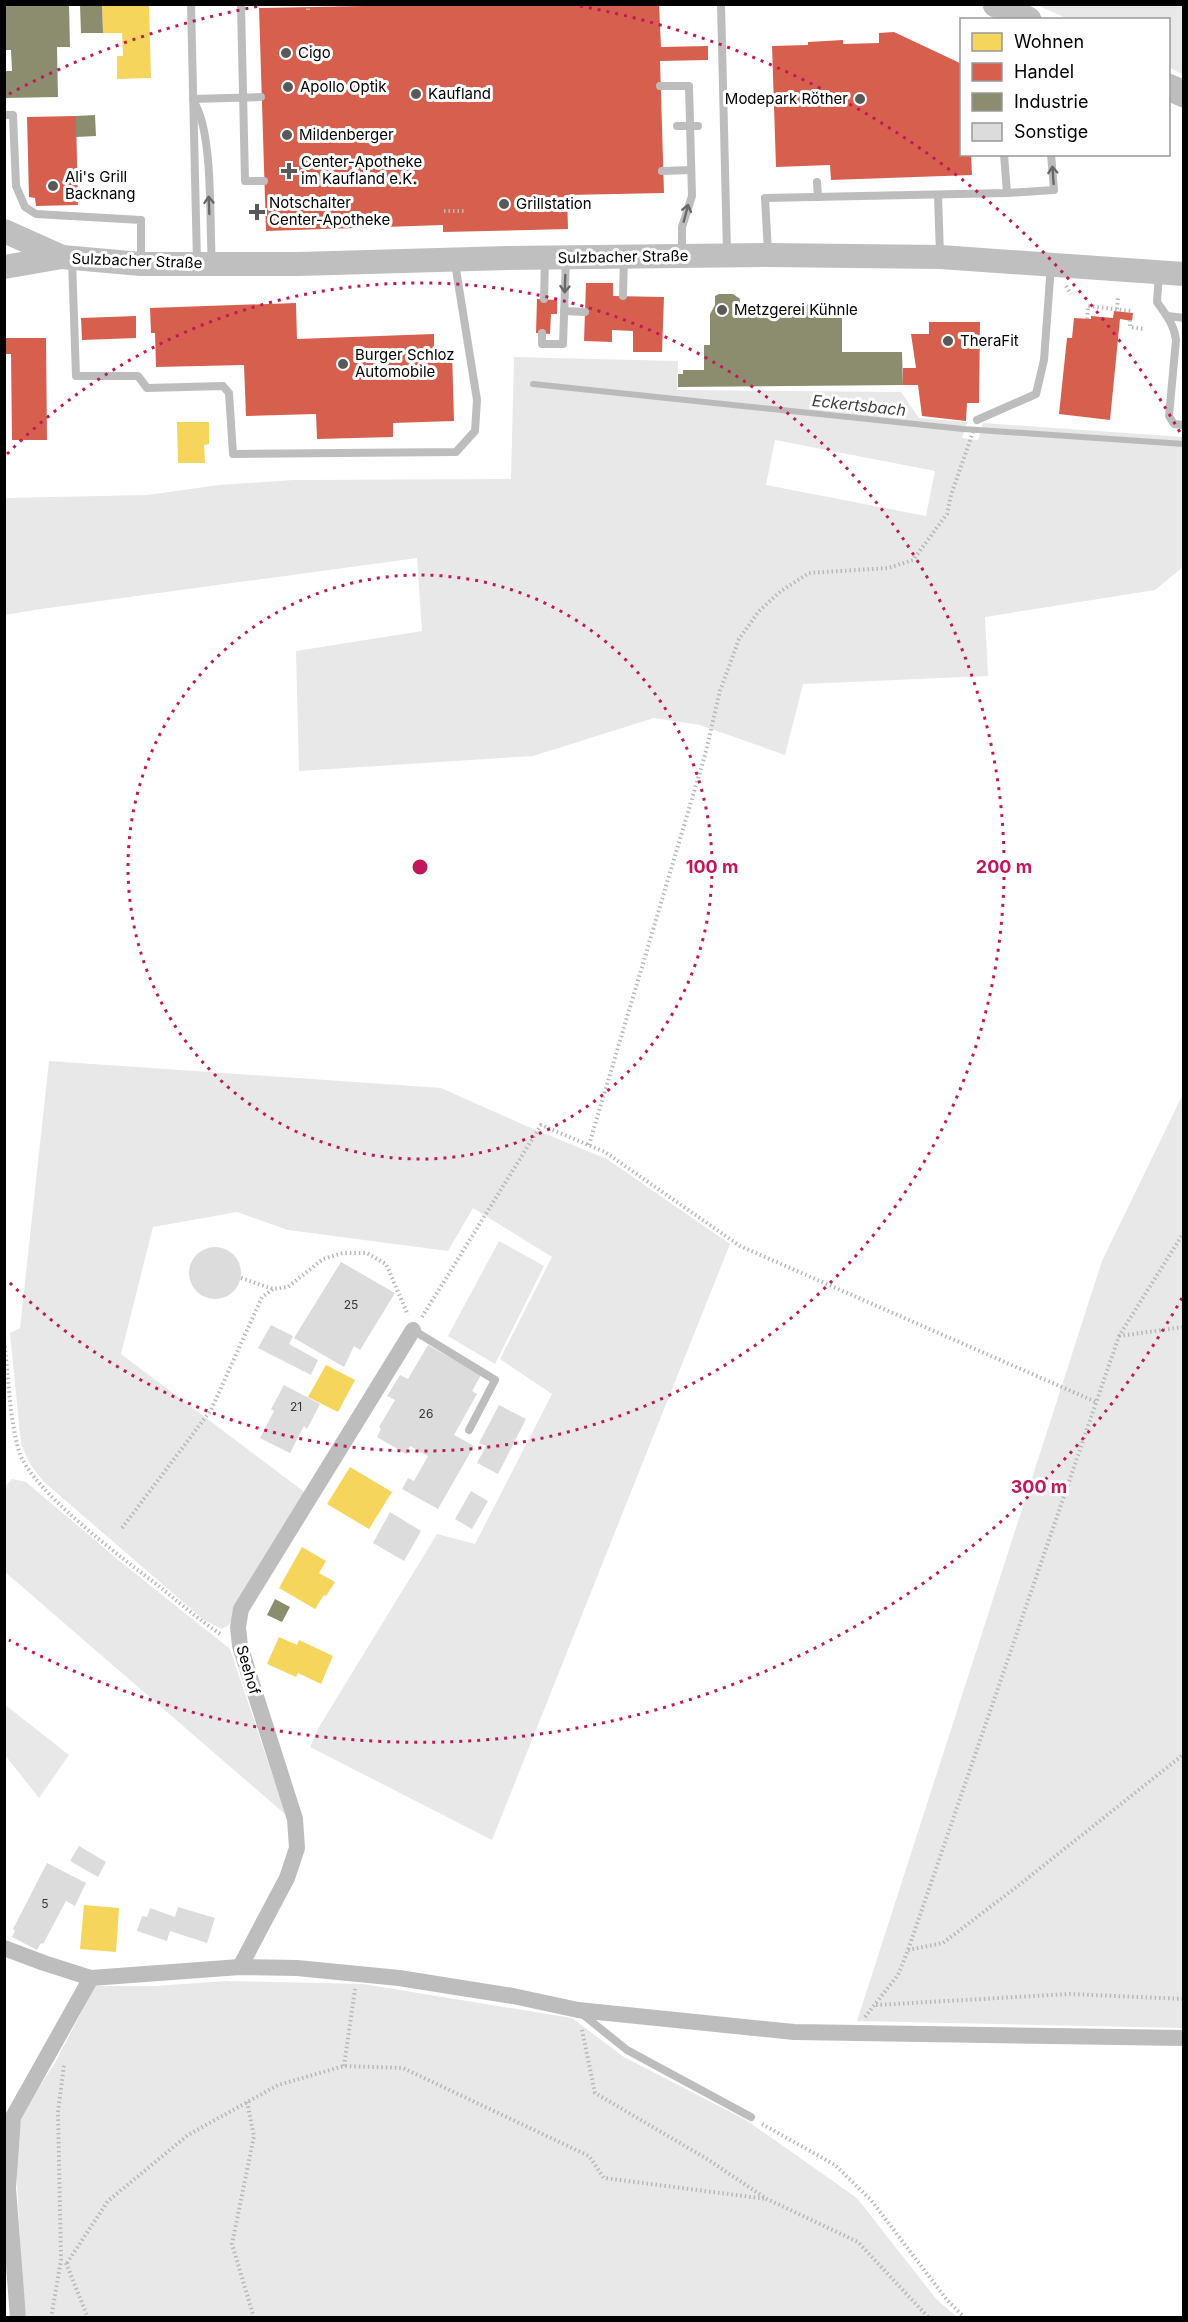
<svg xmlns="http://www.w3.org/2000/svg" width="1188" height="2322" font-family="Inter,sans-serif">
	<rect width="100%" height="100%" fill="#fff"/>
	<g fill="#e8e8e8" fill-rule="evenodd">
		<path d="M1037,5h146v70l-14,-8 -1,-47 -100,-1z"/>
		<path d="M514,357l164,4 -1,29 224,2 18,26 48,4 -5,16 16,2 5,-17 200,14v130l-28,23 -170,27 3,59 -185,8 -18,71 -85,-30 -46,-7 -121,38 -234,15 -3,-120 126,-20 -5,-73 -383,52 -29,5v-117l142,-3 72,-10 74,-5 218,-1zM775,440l160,31 -9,45 -160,-31z"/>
		<path d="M49,1061l392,27 83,37 83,34 123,85 -238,596 -182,-93 9,-20 118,-193 38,10 77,-150 -52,-35 52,-102 -79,-49 -25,43 -160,-21 -51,-18 -84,15 -32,127 186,140 -69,110 -9,21 -7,4 -18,-9 -160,-138 -14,-18 -9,-20 -11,-111 10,-5z"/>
		<path d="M1183,1094v934l-326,-7 245,-760z"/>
		<path d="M499,1241l45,25 -49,98 -47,-28z"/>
		<path d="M12,1479l14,3 96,81 108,86 56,166 -281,-243v-85z"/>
		<path d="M4,1704l65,51 -30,43 -34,-43z"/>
		<path d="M226,1981l137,3 209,34 52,39 122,63 111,78 80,102 20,17 -933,1 -8,-155 2,-31 6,-23 31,-46 40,-77h60z"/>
	</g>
	<g fill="#f6d55c">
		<path d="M102,4h47l2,74 -34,1v-23h6l-1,-23h-19z"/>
		<path d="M177,422h32v22l-5,1 1,18h-27z"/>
		<path d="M326,1365l29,15 -17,32 -30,-15z"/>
		<path d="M350,1467l42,25 -23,37 -42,-25z"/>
		<path d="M302,1547l24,14 -7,12 16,9 -9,14 -2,-1 -9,14 -36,-21z"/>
		<path d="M279,1637l18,8 2,-5 34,16 -12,28 -23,-11 -2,4 -29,-13z"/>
		<path d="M84,1905l35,3 -3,44 -36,-3z"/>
	</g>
	<g fill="#d6604d">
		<path d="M469,4h190l2,43 47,-1v14l-48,1 4,132 -97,2 1,34 -125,3v-7l-177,6 -7,-223z"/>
		<path d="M894,32l68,32v90h9l1,21 -141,5 -1,-15 -54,2 -4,-121 36,-1v-3l35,-2v4l36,-1v-10z"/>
		<path d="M76,116l2,89 -42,1 -1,-8 -6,-1 -2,-80z"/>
		<path d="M586,283h27v13l51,1 -2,55h-29v-21l-21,-1v12l-28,-1z"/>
		<path d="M537,299l20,1v14h-6l-1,20 -14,-1z"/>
		<path d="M296,303l1,36 137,-5v19l18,-1 2,69 -61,2v14l-76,2 -1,-25 -70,2 -2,-51 -88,2 -1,-34h-4l-1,-25z"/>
		<path d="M1114,311l19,2 -1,8 -12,-2 -10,101 -51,-6 8,-76h5l2,-20 17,1v-3l22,2z"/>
		<path d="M136,316v22l-54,2 -1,-22z"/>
		<path d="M929,322h51l-1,81h-12l-1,18 -44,-5 -4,-31h-15v-17h13l-5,-34h18z"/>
		<path d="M4,338h42l1,102h-35l-1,-86h-7z"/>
	</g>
	<g fill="#8c8c6e">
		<path d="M4,4h65l1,43h-13l1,50 -54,1v-27h8l-1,-21h-7z"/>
		<path d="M80,5h22l1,28h-22z"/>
		<path d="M95,115l1,21 -20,1v-21z"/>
		<path d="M719,294h14l7,5v6l88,-1 1,14h13v34h60l1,33 -225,2v-13h5v-4h21v-25h6v-31l5,-9v-9z"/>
		<path d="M275,1599l15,8 -8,15 -15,-7z"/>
	</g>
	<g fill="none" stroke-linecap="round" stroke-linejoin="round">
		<path stroke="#bababa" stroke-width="6" d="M533,384l430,45 221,15"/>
	</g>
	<g fill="#dcdcdc">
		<circle cx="215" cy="1273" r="26"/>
		<path d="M341,1262l54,31 -35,57 -6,-4 -10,21 -50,-29z"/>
		<path d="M271,1325l22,11 -4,8 29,16 -7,15 -53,-27z"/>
		<path d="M428,1345l53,30 -9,16 5,3 -23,41 20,11 -36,63 -36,-20 6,-11 6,3 14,-25 -18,-10 -4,8 -29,-17 4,-8 -2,-2 16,-27 -8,-4 13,-21 8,4z"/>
		<path d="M284,1385l36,19 -13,25 -3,-3 -14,27 -30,-15 14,-27 -3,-2z"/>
		<path d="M499,1405l27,14 -28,55 -21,-11 9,-17 -7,-3z"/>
		<path d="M471,1491l17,10 -16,28 -17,-10z"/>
		<path d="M390,1512l31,19 -17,30 -31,-18z"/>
		<path d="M79,1846l27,16 -8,15 -28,-16z"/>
		<path d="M47,1863l39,20 -11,23 -9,-5 -23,43 -2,-1 -4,7 -25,-13 3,-6 -2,-2z"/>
		<path d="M178,1907l37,11 -8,25 -37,-12 -3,10 -30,-10 5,-15 5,1 3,-9 25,9z"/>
	</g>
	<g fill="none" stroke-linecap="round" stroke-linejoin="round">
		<g stroke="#b8b8b8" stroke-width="4" stroke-dasharray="1.5 3" stroke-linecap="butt">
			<path d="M308,4v7"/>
			<path d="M407,4v4"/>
			<path d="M444,211h21"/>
			<path d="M1066,286l5,8"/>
			<path d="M1117,309l1,-11"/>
			<path d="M1087,319l1,-13 43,5v2"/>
			<path d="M1130,320v7l15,2"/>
			<path d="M589,1145l116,-390 15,-64 19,-52 20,-28 22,-20 28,-18 79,-5 25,-8 34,-46 4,-19 22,-63"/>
			<path d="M241,1278l32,11 15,-2 35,-28 20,-6h24l19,11 22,51"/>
			<path d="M422,1317l119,-192 64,27 135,94 356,156"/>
			<path d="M1119,1336l65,-9"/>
			<path d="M4,1342c5,36 5,75 15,109 11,39 107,110 141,136 20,16 40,34 62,48"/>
			<path d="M122,1528l89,-118 51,-113 11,-8"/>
			<path d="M908,1950l35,-7 76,-58 165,-131"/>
			<path d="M876,2005l194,-11 114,5"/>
			<path d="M865,2017l33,-42 10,-25 211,-614 65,-104"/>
			<path d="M582,2030l13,63 112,66 60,40 91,43 71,76"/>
			<path d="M344,2066l11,-77"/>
			<path d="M247,2102l7,34 -22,108 22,74"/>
			<path d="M762,2124l73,41 36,35 76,100 18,18"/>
			<path d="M66,2263l22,55"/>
			<path d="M67,2263l41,-62 80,-66 90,-50 66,-19 59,2 186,88 15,22 163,21"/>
			<path d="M51,2318l10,-58 -3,-148 6,-47"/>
		</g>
		<g stroke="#bdbdbd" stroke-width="8">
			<path d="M191,4l6,258"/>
			<path d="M241,4l4,177h19"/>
			<path d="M721,4l6,248"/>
			<path d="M660,86h29l3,110 -10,31v26"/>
			<path d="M193,99l68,-2"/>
			<path d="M194,102c20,32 15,121 18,161"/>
			<path d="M4,115h9l3,71 9,21 11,7 105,6v41"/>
			<path d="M677,126h21"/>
			<path d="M662,171l29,-1"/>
			<path d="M817,182l1,15"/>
			<path d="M1007,193l47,-3 -3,-36"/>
			<path d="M938,196l2,58"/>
			<path d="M768,252l-3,-54 242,-5 -3,-39"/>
			<path d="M72,260l4,116h62l9,12 76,-2 6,7 4,61 223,-2 19,-21 2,-31 -22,-137"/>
			<path d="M1159,274l-2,28c9,13 17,22 19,38l-7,76 5,8 10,1"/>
			<path d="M623,296l1,-39"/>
			<path d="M544,299l1,-38"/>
			<path d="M564,311l21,1"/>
			<path d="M1168,316l16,2"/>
			<path d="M542,333v11h21l3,-85"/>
			<path d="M977,420l59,-26 8,-34 7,-95"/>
			<path d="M413,1330l82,50 -26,50"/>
			<path d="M581,2013l46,37 124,67"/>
		</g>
		<g stroke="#bdbdbd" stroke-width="16">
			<path d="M4,1948l40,15 47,15 149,-11 57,1 102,10 114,18 65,14 216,22 390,6"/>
			<path d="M240,1967l47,-89 10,-30 -2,-29 -55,-173 -2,-19 3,-18 172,-279"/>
			<path d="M18,2318l-10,-130 5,-71 78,-139"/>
		</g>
		<g stroke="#bfbfbf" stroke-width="24">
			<path d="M4,231l58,26"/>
			<path d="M4,267l58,-10 79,7h157l210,-6 260,-3 172,2 244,17"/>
		</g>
		<g stroke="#bdbdbd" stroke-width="27">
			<path d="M996,4l32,16"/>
			<path d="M1168,87l16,7"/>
		</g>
	</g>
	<defs><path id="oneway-shaft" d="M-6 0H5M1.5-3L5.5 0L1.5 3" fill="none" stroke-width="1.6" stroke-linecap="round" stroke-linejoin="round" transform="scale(1.5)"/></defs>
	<g stroke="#686868">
		<use href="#oneway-shaft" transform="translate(1053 175) rotate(-94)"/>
		<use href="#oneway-shaft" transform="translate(209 205) rotate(-92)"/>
		<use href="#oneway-shaft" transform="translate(686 213) rotate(-75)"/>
		<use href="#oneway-shaft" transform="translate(565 284) rotate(92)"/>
	</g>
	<g fill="none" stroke="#c2185b" stroke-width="3" stroke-dasharray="3 6">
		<circle cx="420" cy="867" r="292"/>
		<path d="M7 454A584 584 0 1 1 7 1280"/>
		<path d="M1182 1298A876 876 0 0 1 9 1640M9 94A876 876 0 0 1 260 6M580 6A876 876 0 0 1 1182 436"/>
	</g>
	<g fill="#595959" stroke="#fff" stroke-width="2">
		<circle cx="286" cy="53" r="6"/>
		<circle cx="288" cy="87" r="6"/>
		<circle cx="416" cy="94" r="6"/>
		<circle cx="860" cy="99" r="6"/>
		<circle cx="287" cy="135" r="6"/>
		<path d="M286 162h6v6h6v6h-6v6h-6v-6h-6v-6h6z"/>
		<circle cx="53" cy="186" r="6"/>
		<circle cx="504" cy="204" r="6"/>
		<path d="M254 203h6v6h6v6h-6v6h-6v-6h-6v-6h6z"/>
		<circle cx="722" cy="310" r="6"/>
		<circle cx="948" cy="341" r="6"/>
		<circle cx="343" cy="364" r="6"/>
	</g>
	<g text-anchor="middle" stroke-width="6" stroke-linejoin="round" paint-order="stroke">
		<g font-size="12" fill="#373737">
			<text x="351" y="1309">25</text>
			<text x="296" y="1411">21</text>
			<text x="426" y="1418">26</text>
			<text x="45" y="1908">5</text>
		</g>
		<g font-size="15" fill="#000" stroke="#fff" text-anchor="start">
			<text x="298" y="58">Cigo</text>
			<text x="300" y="92">Apollo Optik</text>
			<text x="428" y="99">Kaufland</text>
			<text x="848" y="104" text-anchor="end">Modepark Röther</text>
			<text x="299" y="140">Mildenberger</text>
			<text x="301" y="167">Center-Apotheke<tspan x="301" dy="17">im Kaufland e.K.</tspan></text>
			<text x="65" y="182">Ali's Grill<tspan x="65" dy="17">Backnang</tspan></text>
			<text x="269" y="208">Notschalter<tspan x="269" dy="17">Center-Apotheke</tspan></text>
			<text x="516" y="209">Grillstation</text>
			<text x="734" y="315">Metzgerei Kühnle</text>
			<text x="960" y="346">TheraFit</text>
			<text x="355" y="360">Burger Schloz<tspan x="355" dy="17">Automobile</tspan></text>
		</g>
		<g font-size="15" fill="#000" stroke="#fff">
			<text transform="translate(623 257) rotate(-1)" y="5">Sulzbacher Straße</text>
			<text transform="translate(137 261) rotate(2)" y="5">Sulzbacher Straße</text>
			<text transform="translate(248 1670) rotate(74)" y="5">Seehof</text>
		</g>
		<g font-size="16" font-style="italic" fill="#3e3e3e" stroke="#fff">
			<text transform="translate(859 405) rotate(6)" y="6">Eckertsbach</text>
		</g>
	</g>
	<circle cx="420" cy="867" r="9" fill="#c2185b" stroke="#fff" stroke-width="3"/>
	<g font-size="18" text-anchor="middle" font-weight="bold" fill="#c2185b" stroke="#fff" stroke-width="6" stroke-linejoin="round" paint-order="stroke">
		<text x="712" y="873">100 m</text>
		<text x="1004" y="873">200 m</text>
		<text x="1039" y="1493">300 m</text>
	</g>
	<rect width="1188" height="2322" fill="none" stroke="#000000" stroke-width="12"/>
	<rect x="960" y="18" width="210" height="138" fill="#ffffff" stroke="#999999" stroke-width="1.5"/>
	<rect x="972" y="33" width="30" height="18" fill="#f6d55c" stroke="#999999" stroke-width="1.5"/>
	<text x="1014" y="48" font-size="18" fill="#000000">Wohnen</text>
	<rect x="972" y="63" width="30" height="18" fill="#d6604d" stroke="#999999" stroke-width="1.5"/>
	<text x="1014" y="78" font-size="18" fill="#000000">Handel</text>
	<rect x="972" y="93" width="30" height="18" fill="#8c8c6e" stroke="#999999" stroke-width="1.5"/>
	<text x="1014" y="108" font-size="18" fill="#000000">Industrie</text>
	<rect x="972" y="123" width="30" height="18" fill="#dcdcdc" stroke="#999999" stroke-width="1.5"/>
	<text x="1014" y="138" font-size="18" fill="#000000">Sonstige</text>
</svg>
